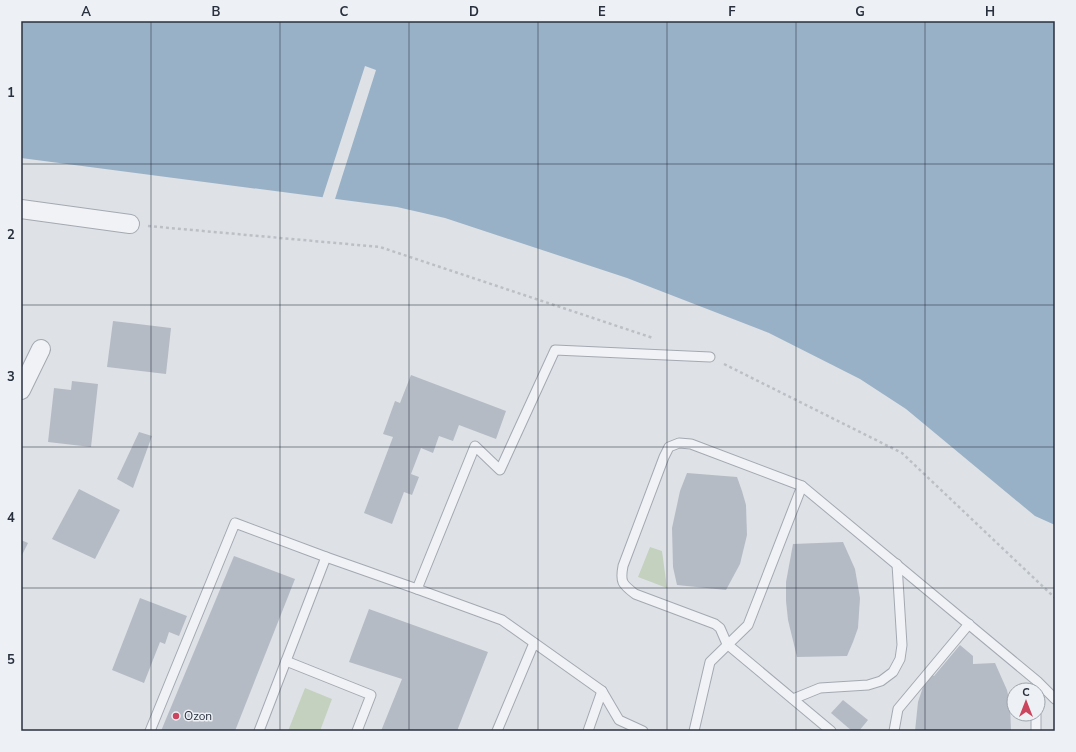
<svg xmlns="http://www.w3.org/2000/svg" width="1076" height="752" font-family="'Nunito Sans',sans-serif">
	<rect width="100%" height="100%" fill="#dee2e7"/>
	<g fill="#c4d1bf">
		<path d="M650,547l12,4 5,37 -29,-11z"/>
		<path d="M305,688l27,11 -12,32h-32z"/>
	</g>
	<path fill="#99b1c7" d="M21,21h1034v504l-20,-9 -129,-107 -46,-30 -91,-46 -142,-55 -182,-60 -48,-11 -376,-49z"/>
	<path fill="#dee2e7" d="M365,66l11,4 -41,129v2l-13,-2z"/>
	<g fill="#b5bbc4">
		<path d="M113,321l58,7 -5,46 -59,-7z"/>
		<path d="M411,375l95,36 -10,28 -37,-14 -6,16 -14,-5 -6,17 -12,-5 -10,26 8,3 -7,18 -8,-3 -12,32 -28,-11 29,-76 -10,-3 12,-33 5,2z"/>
		<path d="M72,381l26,3 -7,63 -43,-5 6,-54 17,2z"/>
		<path d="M139,432l13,4 -19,52 -16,-9z"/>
		<path d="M687,473l50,4 5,14 4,14 1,30 -7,29 -14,26 -49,-5 -4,-18 -1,-39 8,-37z"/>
		<path d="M79,489l41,21 -25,49 -43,-20z"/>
		<path d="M21,540l7,3 -7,14z"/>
		<path d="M843,542l12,27 5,29 -2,30 -5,14 -6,14 -50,1 -9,-37 -2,-19v-19l7,-38z"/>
		<path d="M234,556l61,23 -60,152h-74z"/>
		<path d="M140,598l47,18 -8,20 -10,-4 -4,12 -5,-2 -16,41 -32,-13z"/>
		<path d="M369,609l119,43 -31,79h-76l21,-52 -53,-17z"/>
		<path d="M960,645l13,11v8l22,-1 12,27 3,14 1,27h-96l3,-29 5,-15 8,-13 3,2z"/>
		<path d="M843,700l25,20 -9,11h-7l-21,-18z"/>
	</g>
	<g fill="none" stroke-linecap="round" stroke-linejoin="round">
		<g stroke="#a4a9b1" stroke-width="11">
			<g id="service">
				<path d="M286,661l85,34 -14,36"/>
				<path d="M793,699l27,-11 48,-3 13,-4 12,-9 7,-13 2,-14 -5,-81"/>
				<path d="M150,731l85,-208 91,34"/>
				<path d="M259,731l67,-174 91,32"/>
				<path d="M497,731l37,-88"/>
				<path d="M588,731l14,-40"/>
				<path d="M643,731l-24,-11 -17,-29 -100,-71 -85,-31 58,-143 25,24 55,-120 155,7"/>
				<path d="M694,731l16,-69 38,-37 54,-139"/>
				<path d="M831,731l-104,-87 -7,-16 -5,-4 -80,-30c-13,-10 -15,-12 -12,-28l41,-109 5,-10 10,-4 12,1 111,42 235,195 18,18"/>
				<path d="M894,731l4,-22 71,-85"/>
				<path d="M1036,731v-17"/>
			</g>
		</g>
		<g stroke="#a4a9b1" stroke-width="20">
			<g id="minor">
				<path d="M21,209l109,15"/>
				<path d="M21,390l20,-41"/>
			</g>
		</g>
		<g stroke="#bcc0c6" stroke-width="2.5" stroke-dasharray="3 3" stroke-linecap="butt">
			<path d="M148,226l232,21 273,91"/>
			<path d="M724,364l178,89 153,145"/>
		</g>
		<use href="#service" stroke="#f0f2f6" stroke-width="9"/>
		<use href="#minor" stroke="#f0f2f6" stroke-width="18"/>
	</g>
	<path fill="none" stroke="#28303e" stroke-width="1" stroke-opacity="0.55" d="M151,21v710M280,21v710M409,21v710M538,21v710M667,21v710M796,21v710M925,21v710M21,164h1034M21,305h1034M21,447h1034M21,588h1034"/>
	<circle fill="#ca455d" stroke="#edf1f5" stroke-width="1.5" cx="176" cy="716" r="4"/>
	<g text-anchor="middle" stroke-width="3" stroke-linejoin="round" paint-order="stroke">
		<g font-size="12" fill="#28303e" stroke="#edf1f5" text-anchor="start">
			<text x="184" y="720">Ozon</text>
		</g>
	</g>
	<rect width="1076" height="752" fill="none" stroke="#edf1f5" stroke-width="44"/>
	<g transform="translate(1026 702)"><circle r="19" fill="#edf1f5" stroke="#9ea4ac"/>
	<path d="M0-3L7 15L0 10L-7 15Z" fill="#ca455d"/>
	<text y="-6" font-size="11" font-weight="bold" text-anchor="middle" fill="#28303e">С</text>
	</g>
	<rect x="22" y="22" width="1032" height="708" fill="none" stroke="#28303e" stroke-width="1.5"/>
	<g font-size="13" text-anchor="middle" font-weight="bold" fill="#28303e">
		<text x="86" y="16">A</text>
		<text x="216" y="16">B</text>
		<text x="344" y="16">C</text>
		<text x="474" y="16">D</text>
		<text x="602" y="16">E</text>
		<text x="732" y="16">F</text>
		<text x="860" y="16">G</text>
		<text x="990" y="16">H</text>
		<text x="11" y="97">1</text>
		<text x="11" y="239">2</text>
		<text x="11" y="381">3</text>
		<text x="11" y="522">4</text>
		<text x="11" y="664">5</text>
	</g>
</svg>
